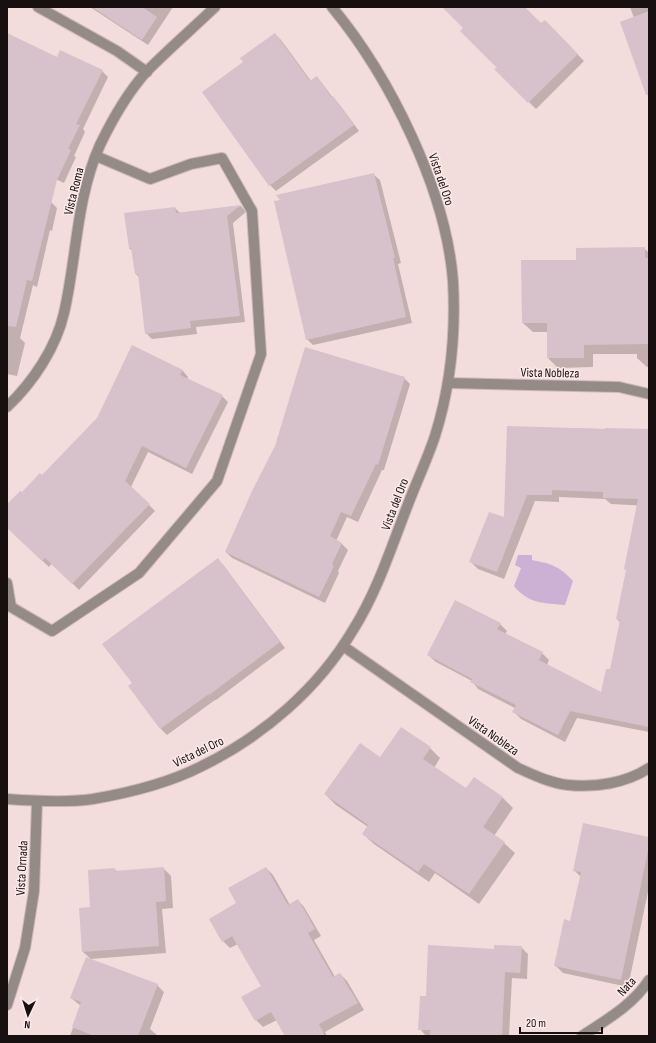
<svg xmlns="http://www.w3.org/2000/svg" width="656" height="1043" font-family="'Sofia Sans Condensed',sans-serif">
	<rect width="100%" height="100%" fill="#f3dcdc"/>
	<path fill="#cdb1d4" d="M518,555h14v5c20,4 27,6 41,21l-8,24c-22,-2 -36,-1 -51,-19l7,-18 -6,-3z"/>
	<g fill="#0003">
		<path d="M90,7h83l-25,38z"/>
		<path d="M443,7h80l18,18 4,-4 39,40 -48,48 -40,-40 2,-1 -34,-40z"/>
		<path d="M630,7h19v58l-15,-47z"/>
		<path d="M275,34l6,6 30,41 5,-4 6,6 11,15 6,6 20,27 -83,60 -6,-6 -67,-92 41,-31z"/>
		<path d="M7,44l95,27 6,6 -25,52 2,3 -11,24 2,1 -12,26 -57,-27z"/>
		<path d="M373,174l7,6 21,83 -3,1 14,59 -99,22 -6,-6z"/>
		<path d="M7,192l44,10 6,6 -5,23 -2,-1 -13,57 -4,-2 -13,53 5,5 -8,33 -10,-2z"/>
		<path d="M241,206l5,6 -13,11 12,99 -49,5 1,7 -45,5 -6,-6 -7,-56 -3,-3 -3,-23 -4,-3 46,-40 6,6z"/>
		<path d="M644,248l5,5v114h-2l-10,-9v-4h-44v13l-35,1 -10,-10v-26h-15l-10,-9 54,-62z"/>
		<path d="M182,370l6,7 -1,3 35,16 6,6 -36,72 -44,-22 -17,35 24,24 -76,79 -27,-27 -3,4 -42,-40v-21l35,-30z"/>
		<path d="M404,378l6,6 -26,86h-2l-24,52 -11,-5 -11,24 6,3 6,6 -10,21 1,2 -14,30 -93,-45 -6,-6z"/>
		<path d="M508,427l141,3v76l-38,-2 -6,-5 -46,-2v5l-24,-1 -31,78 -26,-10 -8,-8 35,-42z"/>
		<path d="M649,527v205l-72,-14 -12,24 -44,-23 -8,-8 2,-3 -37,-19 -6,-8 -36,-19 -8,-7 72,-31 7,7 -2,3 37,19 7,7 -2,5 55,28 9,-22 9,-49 -3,-3z"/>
		<path d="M218,560l6,6 61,82 -69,52h-1l-48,35 -6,-6 -31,-43 3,-3z"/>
		<path d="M430,748l10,10 -6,10 33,22 7,-12 29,20 10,10 -19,28 10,7 11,10 -36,51 -44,-31 -6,9 -55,-38 -11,-10 5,-7 -32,-22 -11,-11 56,-36z"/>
		<path d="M649,838v49l-21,100 -65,-14 -7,-7 15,-44 10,-45 -7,-7z"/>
		<path d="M163,868l8,8 2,32 -11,1 4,44 -75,6 -8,-7 -3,-43 12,-1 22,-39 4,3z"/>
		<path d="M266,868l7,7 17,30 8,-5 6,7 17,29 -7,4 21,37 5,-3 7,7 17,29 -39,22 2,4h-41l-9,-16 -14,7 -7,-7 6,-34 -24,-42 -8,4 -7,-7 15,-38z"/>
		<path d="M521,947l7,7 -1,25 -15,-1 -3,58h-83l-6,-7 7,-32 67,-47z"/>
		<path d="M157,985l7,7 -14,37 8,7h-88l11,-30 -10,-8z"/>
	</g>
	<g fill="#d7c2cc">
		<path d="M92,7h50l15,10 -15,23z"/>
		<path d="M442,7h83l16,16 4,-3 33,34 -50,49 -34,-34 3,-1 -37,-37 3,-3z"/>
		<path d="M649,11v84h-3l-26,-73z"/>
		<path d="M7,33l50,24 3,-7 43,20 -27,54 4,1 -12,24 3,1 -14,30 -25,101 -5,-1 -11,47 -9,-1z"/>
		<path d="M275,33l35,48 7,-5 15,22 1,-2 21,29 -85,61 -67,-94 41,-30 -3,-4z"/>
		<path d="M374,173l21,85h-2l13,59 -100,23 -32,-139 6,-1 -4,-5z"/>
		<path d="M241,205l-14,11 13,100 -50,5 1,7 -46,6 -7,-60h-3l-4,-26h-2l-5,-35 51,-6 1,6z"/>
		<path d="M645,247v11h4v86l-65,1v13h-37v-35h-25l-1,-63h55v-12z"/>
		<path d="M132,345l51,25 -3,5 43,20 -37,73 -44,-22 -17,35 25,23 -78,80 -27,-26 -3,3 -35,-33v-24l13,-13 2,1 18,-19 2,2 55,-57z"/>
		<path d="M305,347l100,30 -27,88 -2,-1 -25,52 -10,-4 -11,24 12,7 -10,21 2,2 -15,31 -94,-45 27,-61 23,-45z"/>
		<path d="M507,426l98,3v-1l44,1v298l-79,-16 -12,24 -46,-23 4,-7 -46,-23 2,-3 -45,-24 28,-55 46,23 -4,6 46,23 -4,8 62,32 5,-23h4l10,-49 -4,-1 10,-49 -2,-1 14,-70 -35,-1v-6l-51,-2v5h-25l-30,77 -28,-10 20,-50 15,5z"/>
		<path d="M218,558l62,84 -71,53v-1l-49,35 -32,-43 4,-3 -30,-39z"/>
		<path d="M401,727l30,20 -8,12 43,29 8,-11 29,20 -20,30 22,15 -36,52 -45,-30 -6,8 -56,-38 6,-9 -44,-31 36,-51 20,14z"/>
		<path d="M583,823l66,14v9l-28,134 -67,-14 10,-47 6,2 11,-49 -8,-1z"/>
		<path d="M164,867l2,34 -10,1 3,44 -77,6 -3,-44 11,-1 -2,-37 27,-2v3z"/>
		<path d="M266,867l22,38 10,-6 17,30 -7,4 25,44 7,-4 18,30 -39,21 6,12h-40l-14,-24 -16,9 -14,-24 20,-11 -29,-50 -10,6 -13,-23 27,-16 -8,-15z"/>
		<path d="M428,945l66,4v-4l28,1 -2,27 -15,-1 -3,64h-72v-6h-12l2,-34h6z"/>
		<path d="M86,957l72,27 -20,52h-44l-22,-9 9,-25 -11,-4z"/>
	</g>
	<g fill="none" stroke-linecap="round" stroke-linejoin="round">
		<g stroke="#ccb7b7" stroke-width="12">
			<g id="service">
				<path d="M38,7l79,44 30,21"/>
				<path d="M7,583l4,24 41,24 87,-58 78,-92 44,-127 -9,-143 -30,-53 -31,6 -41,15 -54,-23"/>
			</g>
		</g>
		<g stroke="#ccb7b7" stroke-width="12">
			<g id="minor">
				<path d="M448,383l171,4 30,7"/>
				<path d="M7,407c26,-25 49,-59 57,-94 13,-56 12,-115 36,-168 12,-25 29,-54 47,-74 22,-22 46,-43 68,-64"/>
				<path d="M343,646l175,122c16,7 32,15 50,17 27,3 58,-2 81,-17"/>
				<path d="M7,1005l18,-57 9,-57 3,-89"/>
				<path d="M582,1036c24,-16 51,-31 67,-56"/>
			</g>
		</g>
		<g stroke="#ccb7b7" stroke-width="12">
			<path id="tertiary" d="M7,799c27,2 59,4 86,0 35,-6 78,-17 109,-33 61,-30 116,-77 151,-136 24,-38 38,-82 54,-123 9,-24 20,-47 28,-71 16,-51 21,-102 18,-155 -7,-91 -63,-204 -121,-274"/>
		</g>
		<use href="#service" stroke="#948b87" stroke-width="10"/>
		<use href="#minor" stroke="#948b87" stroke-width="10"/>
		<use href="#tertiary" stroke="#948b87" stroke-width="10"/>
	</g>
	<g text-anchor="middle" stroke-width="3" stroke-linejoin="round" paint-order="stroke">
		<g font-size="13" fill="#181010" stroke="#fdeaea">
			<text transform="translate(442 179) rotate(71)" y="5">Vista del Oro</text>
			<text transform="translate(73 191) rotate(-76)" y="5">Vista Roma</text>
			<text transform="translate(550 372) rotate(1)" y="5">Vista Nobleza</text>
			<text transform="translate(394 504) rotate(-69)" y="5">Vista del Oro</text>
			<text transform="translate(494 735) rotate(35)" y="5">Vista Nobleza</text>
			<text transform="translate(198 751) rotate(-26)" y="5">Vista del Oro</text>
			<text transform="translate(21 868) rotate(-87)" y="5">Vista Ornada</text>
			<text transform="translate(626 986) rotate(-47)" y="5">Nata</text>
		</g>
	</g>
	<rect width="656" height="1043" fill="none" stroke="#181010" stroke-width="16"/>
	<g transform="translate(28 1015) rotate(184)" stroke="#fdeaea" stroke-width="3" paint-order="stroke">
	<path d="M0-3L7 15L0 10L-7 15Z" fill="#181010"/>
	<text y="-6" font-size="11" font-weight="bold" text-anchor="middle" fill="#181010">N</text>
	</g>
	<path d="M520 1027v6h82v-6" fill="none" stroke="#181010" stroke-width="2"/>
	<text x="526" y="1027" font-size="12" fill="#181010" stroke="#fdeaea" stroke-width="3" paint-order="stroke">20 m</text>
</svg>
